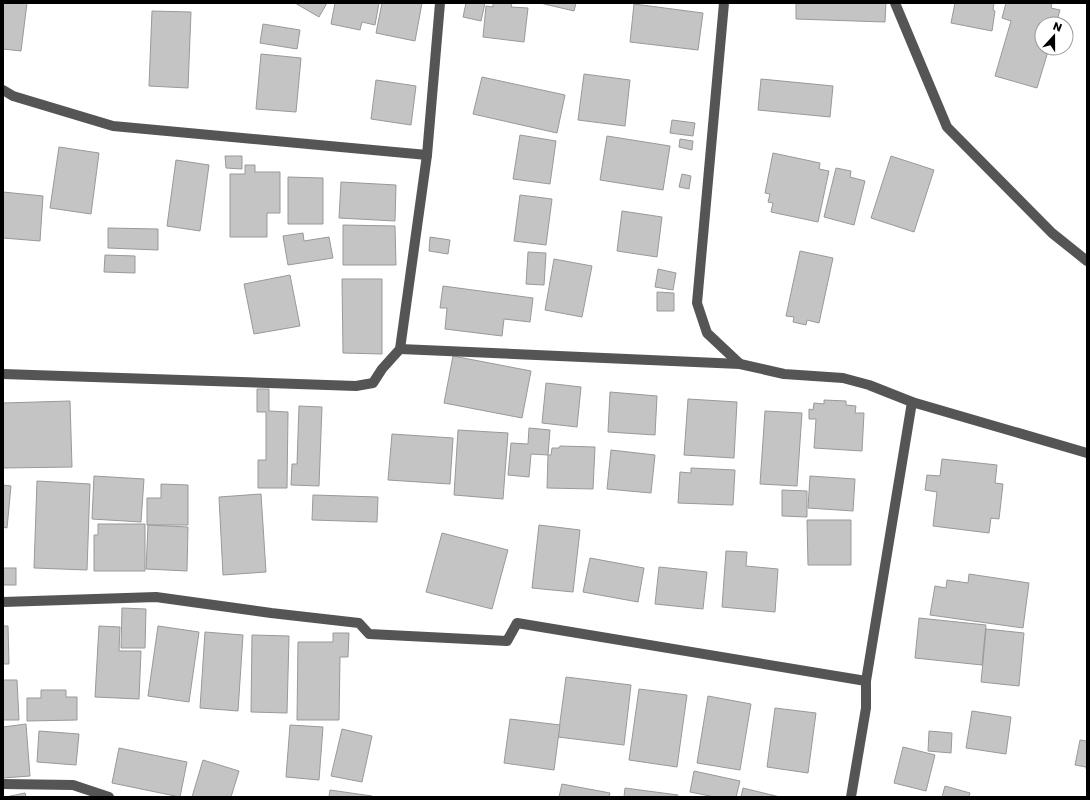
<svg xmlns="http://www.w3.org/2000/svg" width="1090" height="800" font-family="Poppins,sans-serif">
	<rect width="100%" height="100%" fill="#fff"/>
	<g fill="#c4c4c4" stroke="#999">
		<path d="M3,3h24l-6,48 -18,-2z"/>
		<path d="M295,3h32l-8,14z"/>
		<path d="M335,3h44l-4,22 -13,-3 -2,8 -29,-6z"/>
		<path d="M382,3h40l-7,38 -39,-8z"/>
		<path d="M466,3h19l-4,18 -18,-4z"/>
		<path d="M493,3h19l-1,4 17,1 -4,34 -41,-5 3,-31 7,1z"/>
		<path d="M540,3h36l-2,8z"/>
		<path d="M796,3h90l-1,19 -89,-3z"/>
		<path d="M955,3h39l-1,7 2,1 -3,20 -41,-8z"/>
		<path d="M1006,3h46l-1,5 9,2 -4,14h-14v24h7l-12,40 -42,-12 16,-55 -9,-3z"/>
		<path d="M634,4l69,9 -5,37 -68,-8z"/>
		<path d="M152,11l39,1 -3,76 -39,-2z"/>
		<path d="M263,24l37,6 -3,19 -37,-6z"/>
		<path d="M261,54l40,4 -5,54 -40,-3z"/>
		<path d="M584,74l46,6 -5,46 -47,-6z"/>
		<path d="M482,77l83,18 -8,38 -84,-19z"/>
		<path d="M761,79l72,7 -3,31 -72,-7z"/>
		<path d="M376,80l40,6 -5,39 -40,-6z"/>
		<path d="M672,120l23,3 -2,13 -23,-3z"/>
		<path d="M520,135l36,6 -6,43 -37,-5z"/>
		<path d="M607,136l63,10 -7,44 -63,-10z"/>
		<path d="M680,139l13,2 -1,9 -13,-3z"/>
		<path d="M59,147l40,6 -8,61 -41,-6z"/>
		<path d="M773,153l47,10 -1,6 10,2 -11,51 -47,-10 2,-9 -5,-1 2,-8 -5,-1z"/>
		<path d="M225,156h17v13l-16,-1z"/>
		<path d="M891,156l43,14 -20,62 -43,-14z"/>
		<path d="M176,160l33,5 -9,66 -33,-5z"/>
		<path d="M245,165h10v7h25v41h-13v24h-37v-63h15z"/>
		<path d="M836,168l15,3 -1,6 15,4 -11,44 -30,-8z"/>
		<path d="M682,174l9,2 -2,13 -10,-2z"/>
		<path d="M288,177l35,1v46h-35z"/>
		<path d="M341,182l55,3 -1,36 -56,-3z"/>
		<path d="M3,192l40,4 -3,45 -37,-3z"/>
		<path d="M520,195l32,4 -6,46 -32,-4z"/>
		<path d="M622,211l40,6 -5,40 -40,-6z"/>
		<path d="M343,225l52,1 1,39h-53z"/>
		<path d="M108,228l50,1v21l-50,-2z"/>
		<path d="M303,233l1,8 25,-4 4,21 -45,7 -5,-29z"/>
		<path d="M430,237l20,3 -2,14 -19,-3z"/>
		<path d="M800,251l33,7 -14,65 -12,-3 -1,5 -13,-3 1,-5 -8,-1z"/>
		<path d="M528,252l18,1 -2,32 -18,-1z"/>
		<path d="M105,255l30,1v17l-31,-1z"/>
		<path d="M554,259l38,7 -10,51 -37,-7z"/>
		<path d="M658,269l18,4 -3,17 -18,-3z"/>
		<path d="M290,275l10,51 -46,8 -10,-50z"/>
		<path d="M342,279h40v75l-39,-1z"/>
		<path d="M443,286l90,12 -3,24 -26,-3 -2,17 -57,-7 2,-21h-7z"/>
		<path d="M657,292l17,1v18h-17z"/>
		<path d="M453,356l78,15 -9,47 -78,-15z"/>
		<path d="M546,383l35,4 -4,40 -35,-4z"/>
		<path d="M257,389h12v22l19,1 -1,76h-29v-28h8v-48h-9z"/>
		<path d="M610,392l47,4 -2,39 -47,-3z"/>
		<path d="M688,399l49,3 -3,56 -50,-3z"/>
		<path d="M824,400l22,1v4l10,1 -1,7h9l-2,38 -48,-3 2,-29h-7v-10l4,1 1,-7 10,1z"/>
		<path d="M70,401l2,66 -69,1v-65z"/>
		<path d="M299,406l23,1 -3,79 -28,-1 1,-21h5z"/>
		<path d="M765,411l37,2 -5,73 -37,-2z"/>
		<path d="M529,428l21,2 -2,25 -17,-1 -2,23 -21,-2 3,-32 17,1z"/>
		<path d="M458,430l50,3 -5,66 -49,-4z"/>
		<path d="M392,434l61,4 -3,46 -62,-4z"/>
		<path d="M560,446l35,1 -2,42 -46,-1 1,-33h3l1,-7h7z"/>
		<path d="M611,450l44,5 -4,38 -44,-4z"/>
		<path d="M942,459l55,6 -2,18 8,1 -4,35 -8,-1 -2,15 -56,-7 4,-34 -12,-2 2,-15 13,1z"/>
		<path d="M691,468l44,2 -2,35 -55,-2 2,-31 11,1z"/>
		<path d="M94,476l50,3 -3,43 -49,-3z"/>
		<path d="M810,476l45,3 -2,32 -45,-3z"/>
		<path d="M37,481l53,3 -3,86 -53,-2z"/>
		<path d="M161,484l27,1v40h-41v-27h14z"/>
		<path d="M3,485l8,1 -4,42 -4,-1z"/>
		<path d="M782,490l25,1v26l-25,-1z"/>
		<path d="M261,494l5,78 -43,3 -4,-78z"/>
		<path d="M313,495l65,2 -1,25 -65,-2z"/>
		<path d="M807,520h44v45h-43z"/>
		<path d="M98,524h47v47h-51v-36h4z"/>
		<path d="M148,525l40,2 -1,44 -41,-2z"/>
		<path d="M539,525l41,5 -7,62 -41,-4z"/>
		<path d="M442,533l66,17 -16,59 -66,-17z"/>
		<path d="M726,551l21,1 -1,14 32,3 -3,43 -53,-5z"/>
		<path d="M590,558l54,10 -6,34 -55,-10z"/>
		<path d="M659,567l48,5 -4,37 -48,-5z"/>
		<rect x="3" y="568" width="13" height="17"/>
		<path d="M969,574l60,9 -6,45 -93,-13 5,-29 11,2 1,-8 21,3z"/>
		<path d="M122,608l24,1 -1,39h-24z"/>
		<path d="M919,618l67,7 -4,40 -67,-7z"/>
		<path d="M3,626h5l1,38h-6z"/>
		<path d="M99,626l21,1 -1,24h22l-2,48 -44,-2z"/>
		<path d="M158,626l41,6 -10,70 -41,-6z"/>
		<path d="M986,629l38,4 -5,53 -38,-4z"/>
		<path d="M205,632l38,3 -5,76 -38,-3z"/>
		<path d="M333,633h16l-1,24h-8l-1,63h-42l1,-78h35z"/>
		<path d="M252,635l37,1 -2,77 -36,-1z"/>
		<path d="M566,677l65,8 -7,60 -66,-8z"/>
		<path d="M3,680h14l2,40h-16z"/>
		<path d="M639,689l48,6 -10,72 -48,-7z"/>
		<path d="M41,690h25v7h11v23l-50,1v-23h14z"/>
		<path d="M708,696l43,8 -11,66 -43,-7z"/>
		<path d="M775,708l41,5 -8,60 -41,-6z"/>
		<path d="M972,711l39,6 -5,37 -40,-6z"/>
		<path d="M510,719l50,6 -6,45 -50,-7z"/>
		<path d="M26,724l4,52 -27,2v-51z"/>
		<path d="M290,725l33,2 -4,53 -33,-3z"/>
		<path d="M342,729l30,7 -10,46 -31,-6z"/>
		<path d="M39,731l40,3 -3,31 -39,-3z"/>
		<path d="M929,731l23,2 -1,20 -23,-2z"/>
		<path d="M1080,740l7,1v28h-1v-2l-11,-2z"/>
		<path d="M903,747l32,8 -9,36 -32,-8z"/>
		<path d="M119,748l68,14 -7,35 -68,-14z"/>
		<path d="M203,760l36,11 -8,26h-39z"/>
		<path d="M694,771l46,10 -4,16h-21l-25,-5z"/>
		<path d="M562,784l48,9 -1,4h-50z"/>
		<path d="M945,786l25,7 -1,4h-27z"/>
		<path d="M625,788l53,7 -1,2h-53z"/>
		<path d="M743,788l37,9h-39z"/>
		<path d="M330,790l42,6v1h-43z"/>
		<path d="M25,793l1,4h-20z"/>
	</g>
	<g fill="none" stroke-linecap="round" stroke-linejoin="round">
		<g stroke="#555" stroke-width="10">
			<path d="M724,3l-27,300 10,30 33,31"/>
			<path d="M895,3l52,124 105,106 35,28"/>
			<path d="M3,90l10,6 100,30 314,29"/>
			<path d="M400,349l340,15 44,10 59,4 26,7 43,17 175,51"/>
			<path d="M3,374l353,12 17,-3 9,-14 18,-20 27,-194 13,-152"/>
			<path d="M3,602l153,-5 115,16 88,10 10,11 138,7 10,-18 349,58"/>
			<path d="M3,784l70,1 36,12"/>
			<path d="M851,797l15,-89v-27l46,-279"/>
		</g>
	</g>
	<rect width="1090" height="800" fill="none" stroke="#000000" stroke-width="8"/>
	<g transform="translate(1054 36) rotate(21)"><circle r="19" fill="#ffffff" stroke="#999999"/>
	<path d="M0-3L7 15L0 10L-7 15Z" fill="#000000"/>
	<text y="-6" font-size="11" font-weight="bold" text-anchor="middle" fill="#000000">N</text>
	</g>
</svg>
